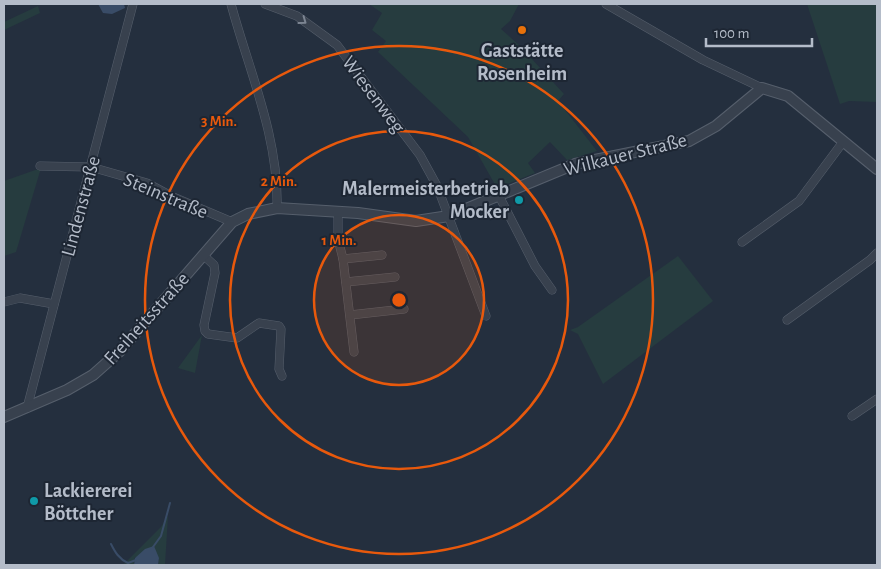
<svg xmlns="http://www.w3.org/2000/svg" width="881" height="569" font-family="'Alegreya Sans',sans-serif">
	<rect width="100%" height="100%" fill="#242f3e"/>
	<g fill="#263c3f">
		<path d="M369,4h150l-9,17 -9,8 19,17 44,48 -6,7 39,50 -30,9 -17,-18 -22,21 7,10 -38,15 -29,-51 -90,-85 8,-11 -14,-11 10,-17z"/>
		<path d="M807,4h70v98l-28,-1 -9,3z"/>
		<path d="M38,6l2,7 -36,17v-8z"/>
		<path d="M41,168l-25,84 -12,4v-75z"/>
		<path d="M678,256l35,45 -110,83 -25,-50 -8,-4 8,-3z"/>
		<path d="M202,335l-7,38 -17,-5z"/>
		<path d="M168,516l-3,49h-7l1,-7 -24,-1 -1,8h-11l38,-38z"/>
	</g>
	<g fill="#394c67">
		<path d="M98,4h26l1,4 -13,6 -9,-1z"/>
		<path d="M154,546l5,12 -1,7h-24l1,-7 10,-9z"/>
	</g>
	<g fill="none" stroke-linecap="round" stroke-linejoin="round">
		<g stroke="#394c67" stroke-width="2">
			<path d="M111,544c4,8 8,15 17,19l8,-3"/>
			<path d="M153,547l8,-11 9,-33"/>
		</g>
		<g stroke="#565f6c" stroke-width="9">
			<g id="minor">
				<path d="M231,4c18,67 48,133 46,204"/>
				<path d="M265,4l32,12 40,29 83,110 17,31 49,130"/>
				<path d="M606,4l97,56 59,28"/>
				<path d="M40,166l51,1 56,16 26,14 59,25"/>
				<path d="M498,194l37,72 17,24"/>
				<path d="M338,213v26l5,20 11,93"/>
				<path d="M742,242l57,-41 44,-59"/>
				<path d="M203,255l11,10 1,8 -11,52 1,6 3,3 29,4 22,-15 20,3 2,3 -2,40 3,7"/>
				<path d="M343,259l39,-4"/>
				<path d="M346,282l49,-5"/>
				<path d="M4,302l16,-4 34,6"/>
				<path d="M350,315l54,-6"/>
				<path d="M787,320l83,-60 7,-7"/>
				<path d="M27,408l106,-404"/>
				<path d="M852,416l25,-17"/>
			</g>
		</g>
		<g stroke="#565f6c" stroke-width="12">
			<path id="tertiary" d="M4,417l63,-27 26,-15 27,-24 112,-129 16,-8 29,-6 81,5 58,8 33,-5 126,-52 114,-23 27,-15 46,-38 26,8 89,73"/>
		</g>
		<use href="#minor" stroke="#38414e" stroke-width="8"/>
		<use href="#tertiary" stroke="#38414e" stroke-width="10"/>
	</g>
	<defs><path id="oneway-chevron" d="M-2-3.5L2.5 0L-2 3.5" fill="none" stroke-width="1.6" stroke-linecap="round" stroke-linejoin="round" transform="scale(1.25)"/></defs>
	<use stroke="#7c8592" href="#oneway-chevron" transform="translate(303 21) rotate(36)"/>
	<circle cx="399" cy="300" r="85" fill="#e8590c" fill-opacity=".12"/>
	<g fill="none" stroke="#e8590c" stroke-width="2.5">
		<circle cx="399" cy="300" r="85"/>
		<circle cx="399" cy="300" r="169"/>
		<circle cx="399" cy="300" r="254"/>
	</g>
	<circle fill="#e8710a" stroke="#1d2633" stroke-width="2" cx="522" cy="30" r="5"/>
	<g fill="#0f9aa8" stroke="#1d2633" stroke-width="2">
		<circle cx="519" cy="200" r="5"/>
		<circle cx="34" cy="501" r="5"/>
	</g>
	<g text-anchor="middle" stroke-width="4" stroke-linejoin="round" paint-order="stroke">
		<g font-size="20" font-weight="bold" fill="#b4bcc9" stroke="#1d2633">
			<text x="522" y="57">Gaststätte<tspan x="522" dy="23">Rosenheim</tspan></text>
			<text x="509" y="195" text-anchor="end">Malermeisterbetrieb<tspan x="509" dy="23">Mocker</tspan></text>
			<text x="44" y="497" text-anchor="start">Lackiererei<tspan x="44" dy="23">Böttcher</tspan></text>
		</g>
		<g font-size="20" fill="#b4bcc9" stroke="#1d2633">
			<text transform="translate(374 94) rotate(53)" y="7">Wiesenweg</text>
			<text transform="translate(625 154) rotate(-14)" y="7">Wilkauer Straße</text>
			<text transform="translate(166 195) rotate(23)" y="7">Steinstraße</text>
			<text transform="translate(80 206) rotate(-75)" y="7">Lindenstraße</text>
			<text transform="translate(146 318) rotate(-48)" y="7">Freiheitsstraße</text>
		</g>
	</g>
	<circle cx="399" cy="300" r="8" fill="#e8590c" stroke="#1d2633" stroke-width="2.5"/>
	<g font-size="15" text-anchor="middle" font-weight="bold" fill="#e8590c" stroke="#1d2633" stroke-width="4" stroke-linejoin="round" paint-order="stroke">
		<text x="219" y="126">3 Min.</text>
		<text x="279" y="186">2 Min.</text>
		<text x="339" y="245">1 Min.</text>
	</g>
	<rect width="881" height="569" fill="none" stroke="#b4bcc9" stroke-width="10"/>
	<path d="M706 38v8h106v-8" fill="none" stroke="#b4bcc9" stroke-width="2.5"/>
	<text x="714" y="38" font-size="15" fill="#b4bcc9" stroke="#1d2633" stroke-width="4" paint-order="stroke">100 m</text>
</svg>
